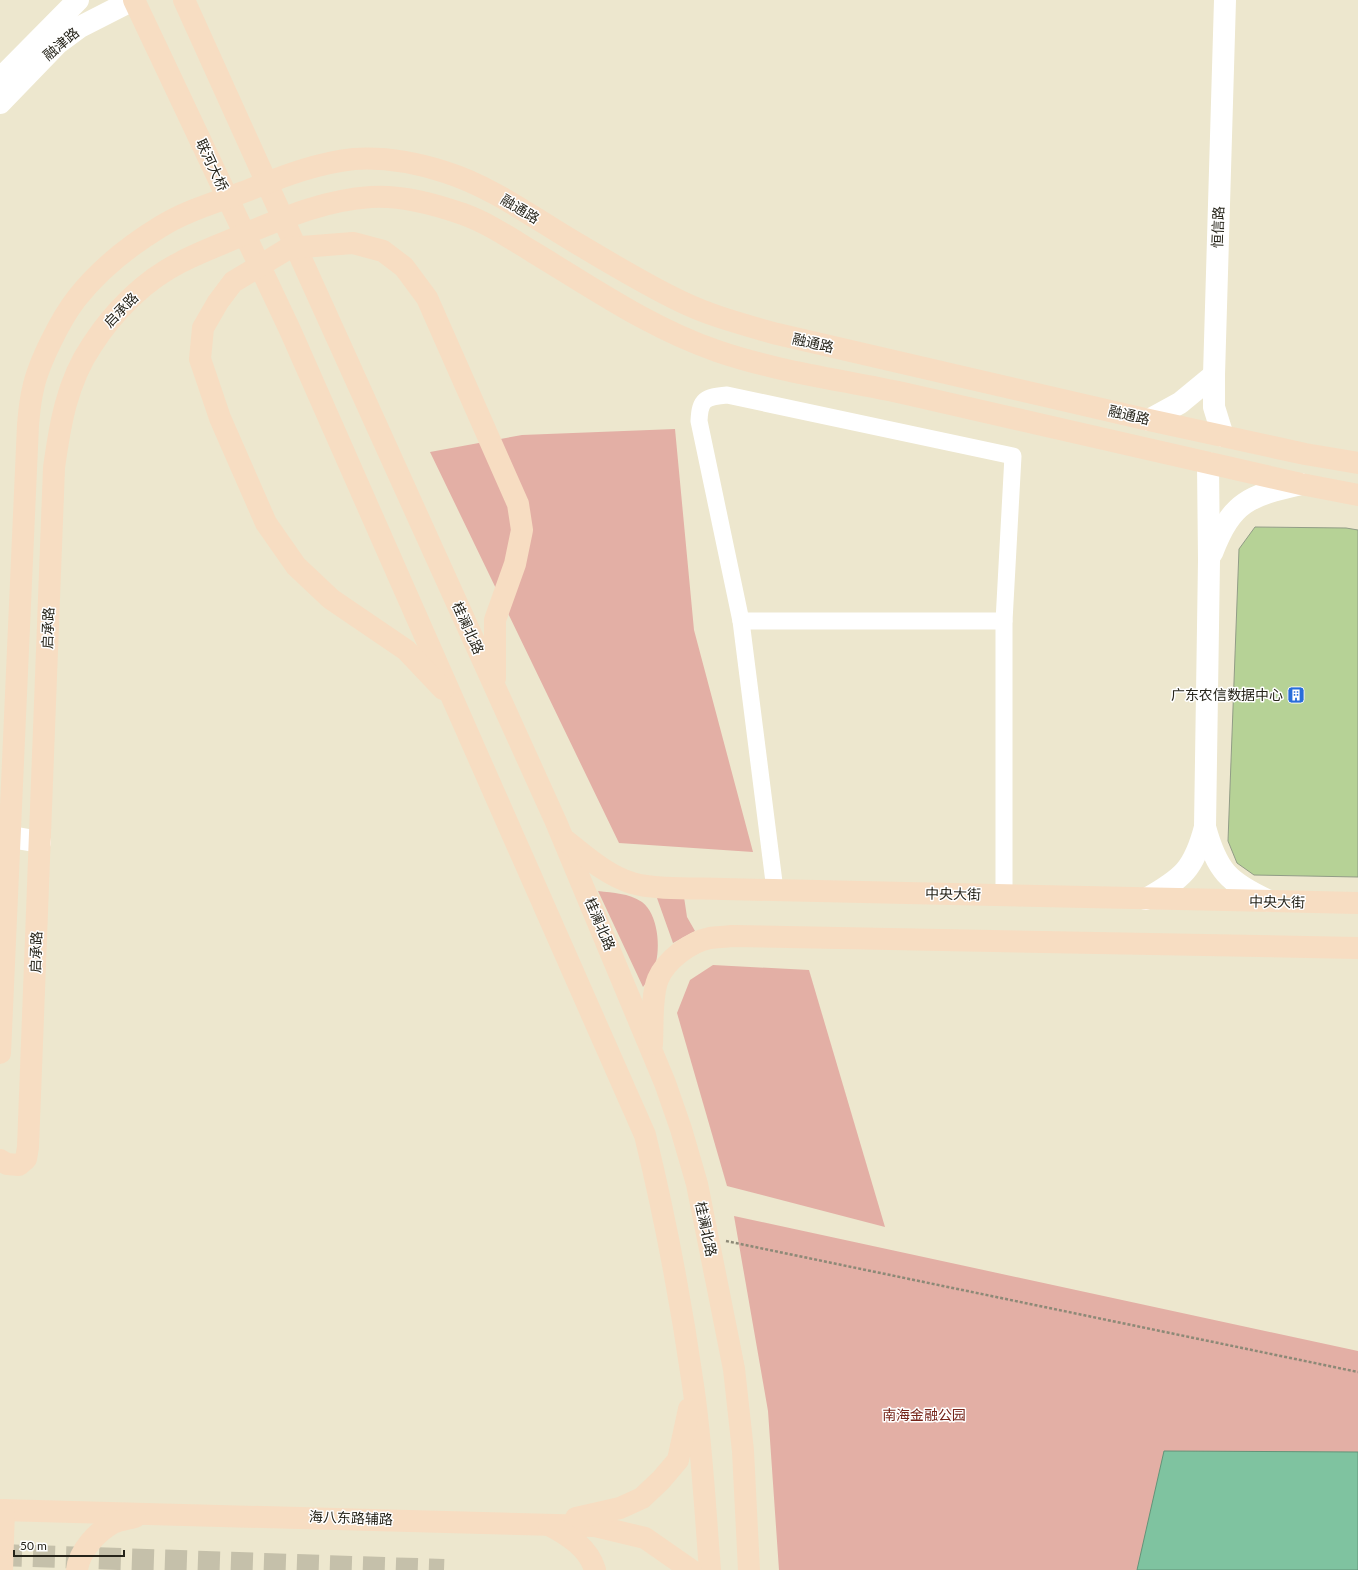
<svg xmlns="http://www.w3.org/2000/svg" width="1358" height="1570" font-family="Lato,'Noto Sans SC',sans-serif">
	<rect width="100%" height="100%" fill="#ede7ce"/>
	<g fill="#e3afa5">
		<path d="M675,429l19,201 59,222 -134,-9 -189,-391 92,-17z"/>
		<path d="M598,891c16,2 30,2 44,11 16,12 19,46 13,64 -2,8 -7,14 -12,21z"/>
		<path d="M684,897l3,20 8,14 -22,12 -16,-45z"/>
		<path d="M713,965l96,5 76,257 -158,-41 -50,-173 13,-33z"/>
		<path d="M734,1216l624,135v219h-579l-11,-159z"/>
	</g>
	<path fill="#7fc3a0" stroke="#649378" d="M1164,1451l194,1v118h-221z"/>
	<path fill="#b6d296" stroke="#919c86" d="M1255,527l91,1 12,2v347l-104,-2 -17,-12 -9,-22 11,-292z"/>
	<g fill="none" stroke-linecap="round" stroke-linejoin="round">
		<path stroke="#c5c0aa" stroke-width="22" stroke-dasharray="22 11" stroke-linecap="butt" d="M0,1555l444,15"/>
		<path stroke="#8d8977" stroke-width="2.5" stroke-dasharray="3 2" stroke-linecap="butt" d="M726,1241l632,131"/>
		<g stroke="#fff" stroke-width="17">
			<path d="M741,621l-42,-200c1,-22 6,-24 28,-26l286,61 -9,165"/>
			<path d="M775,890l-34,-269h263v275"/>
		</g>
		<g stroke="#fff" stroke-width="22">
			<path d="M0,79l78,-79"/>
			<path d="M0,103l57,-59 23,-17 53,-27"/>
			<path d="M1149,420l31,-17 34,-28"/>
			<path d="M1223,436l-9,-29v-32l11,-375"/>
			<path d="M1212,553c20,-52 37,-57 89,-69"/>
			<path d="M1205,827c12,44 23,55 64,74"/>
			<path d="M0,835l40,7"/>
			<path d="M1146,899c37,-21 48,-30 59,-72l4,-267 -1,-97"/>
		</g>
		<g stroke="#f7ddc2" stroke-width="22">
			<path d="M134,0l156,330 355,805c20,82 36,166 48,250 9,61 12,124 17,185"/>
			<path d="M184,0l372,822 109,261 16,46 16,55 37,185 9,82 6,119"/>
			<path d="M443,689l-37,-39 -75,-51 -35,-33 -30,-43 -46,-105 -20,-59 3,-31 15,-26 15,-20 56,-34 64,-5 30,8 21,16 23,31 91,206 4,26 -7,34 -20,56v58"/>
			<path d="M565,840c21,16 41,35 67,43 23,7 66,5 92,6l634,14"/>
			<path d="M652,1044c1,-18 -1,-48 6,-65 8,-19 32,-37 52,-41 7,-1 15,-1 22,-2l626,12"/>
			<path d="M0,1053l28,-628c1,-12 2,-24 5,-36 5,-25 28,-71 44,-91 22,-28 52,-52 83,-71 27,-17 60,-26 89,-37 34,-14 68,-27 105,-31 30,-2 63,4 91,13 48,15 90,47 133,72 34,20 68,41 104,58 29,14 60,22 91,31l376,87 156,34 53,9"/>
			<path d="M0,1160l7,4 12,1 7,-6 2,-12 26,-679c6,-44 13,-86 38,-123 22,-34 53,-65 89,-83 21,-11 44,-19 66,-29 41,-17 79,-33 124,-36 31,-2 63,7 92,17 25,9 47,24 70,38 60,36 117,76 184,99 61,21 127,29 190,43 131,30 263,60 394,90l57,11"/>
			<path d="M0,1510l595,16 50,12 46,32"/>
			<path d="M576,1518l44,-10 22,-10 19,-18 17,-20 11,-51"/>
			<path d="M549,1525c19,10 40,23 46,45"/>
			<path d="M2,1570l2,-60"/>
			<path d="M77,1570c2,-19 20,-38 36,-47 7,-3 15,-4 22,-6"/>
		</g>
	</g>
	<defs>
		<g id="building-square" transform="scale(0.9)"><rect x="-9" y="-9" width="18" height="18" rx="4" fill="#286dda" stroke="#fff"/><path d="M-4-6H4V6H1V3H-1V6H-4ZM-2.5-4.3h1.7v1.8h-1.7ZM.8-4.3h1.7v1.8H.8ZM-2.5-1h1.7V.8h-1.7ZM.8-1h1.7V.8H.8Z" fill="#fff"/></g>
	</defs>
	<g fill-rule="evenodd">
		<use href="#building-square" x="1296" y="695"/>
	</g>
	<g text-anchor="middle" stroke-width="3" stroke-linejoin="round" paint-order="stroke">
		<g font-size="14" fill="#26241a" stroke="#fff">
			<text transform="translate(61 44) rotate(-40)" y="5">融津路</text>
			<text transform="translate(212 165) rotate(65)" y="5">联河大桥</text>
			<text transform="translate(520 209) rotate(31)" y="5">融通路</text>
			<text transform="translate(1218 227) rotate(-88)" y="5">恒信路</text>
			<text transform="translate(121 310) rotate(-46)" y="5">启承路</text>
			<text transform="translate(813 343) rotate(13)" y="5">融通路</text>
			<text transform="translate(1129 415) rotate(13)" y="5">融通路</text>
			<text transform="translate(48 628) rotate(-88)" y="5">启承路</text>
			<text transform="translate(468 628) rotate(66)" y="5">桂澜北路</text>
			<text transform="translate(953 894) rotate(1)" y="5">中央大街</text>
			<text transform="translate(1277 902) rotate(1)" y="5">中央大街</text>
			<text transform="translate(600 924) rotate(67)" y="5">桂澜北路</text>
			<text transform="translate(36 952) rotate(-88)" y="5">启承路</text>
			<text transform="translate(706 1229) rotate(78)" y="5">桂澜北路</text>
			<text transform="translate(351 1518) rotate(2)" y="5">海八东路辅路</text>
		</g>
		<g font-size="14" fill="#26241a" stroke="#fff" text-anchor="end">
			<text x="1283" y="700">广东农信数据中心</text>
		</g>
		<g font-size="14" fill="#752419" stroke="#fff">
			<text x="924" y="1420">南海金融公园</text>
		</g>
	</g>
	<path d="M14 1550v6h110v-6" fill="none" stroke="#26241a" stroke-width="2"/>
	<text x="20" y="1550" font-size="12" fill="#26241a" stroke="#ffffff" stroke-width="3" paint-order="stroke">50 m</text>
</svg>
